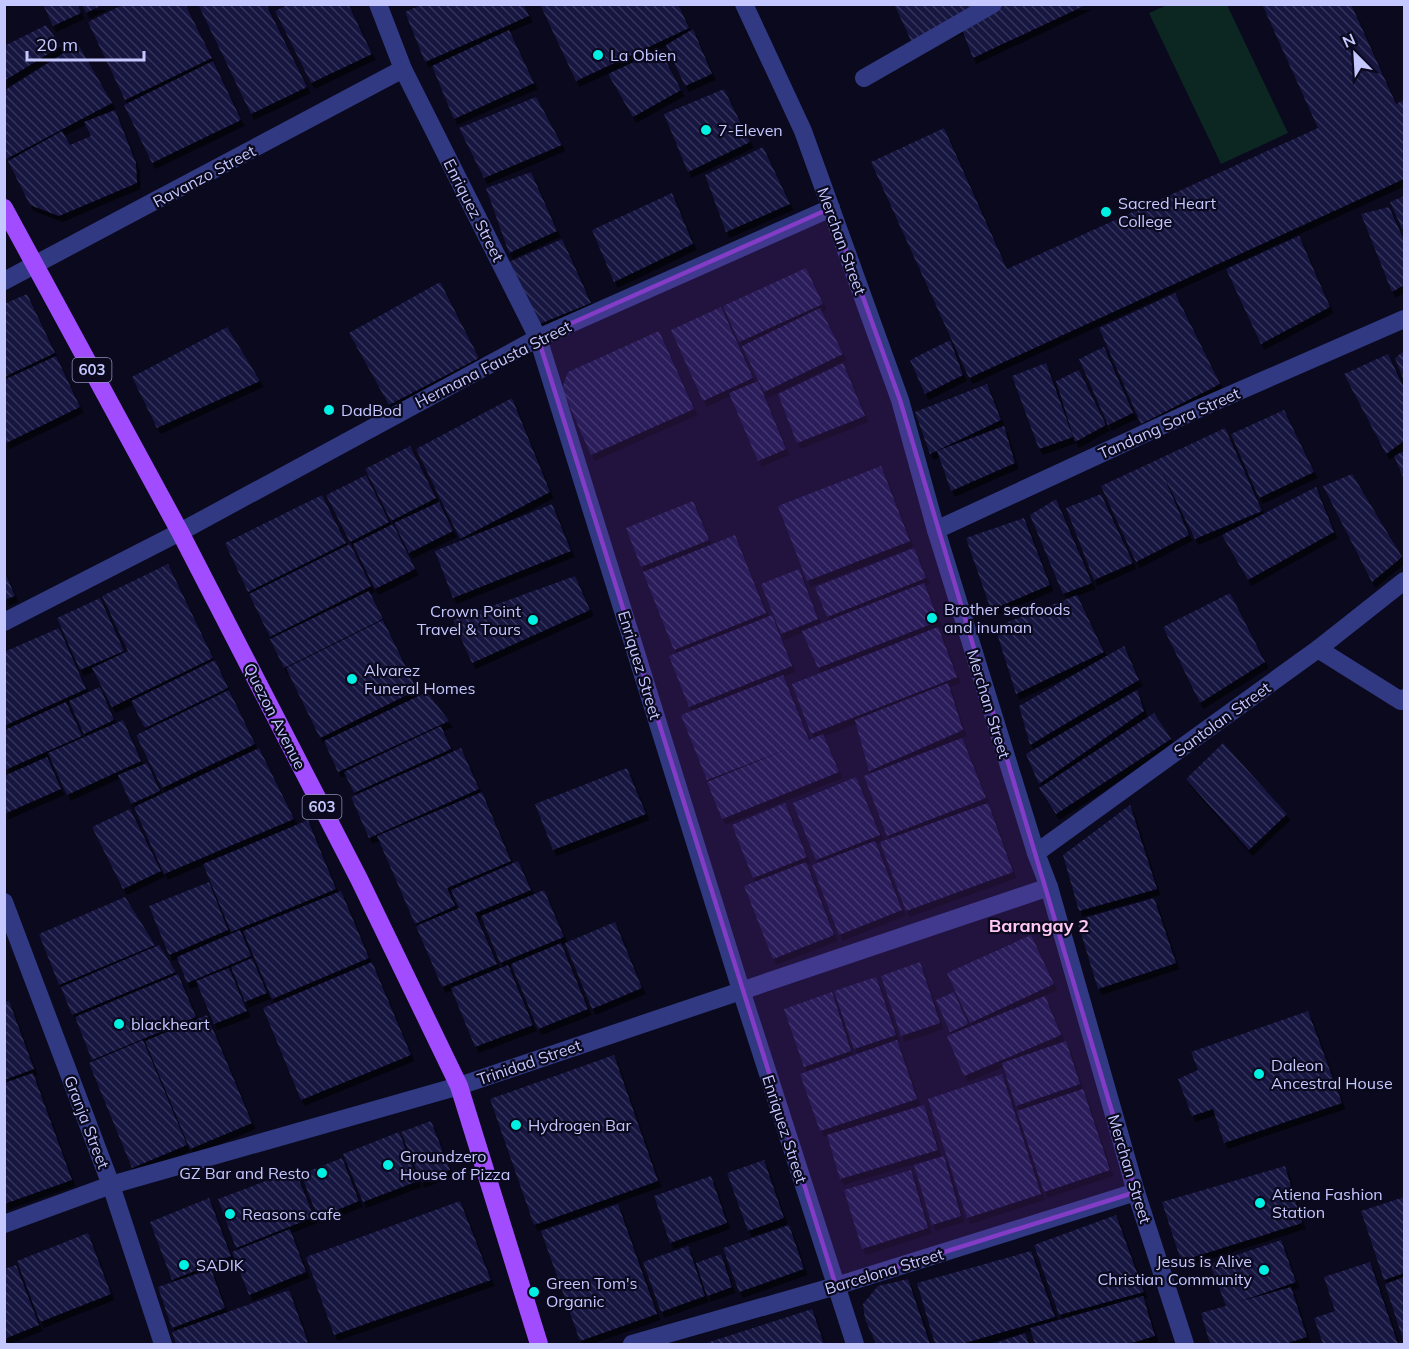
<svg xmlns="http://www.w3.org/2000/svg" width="1409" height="1349" font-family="Mulish,sans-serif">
	<defs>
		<pattern id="building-back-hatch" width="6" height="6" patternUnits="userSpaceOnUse" patternTransform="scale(1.5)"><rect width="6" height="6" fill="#16143f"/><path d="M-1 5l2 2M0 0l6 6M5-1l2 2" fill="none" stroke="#36355c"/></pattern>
		<filter id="shadow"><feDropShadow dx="3.5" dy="6" stdDeviation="0" flood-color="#0009"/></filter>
	</defs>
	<rect width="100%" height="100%" fill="#0a091d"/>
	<path fill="#0c2722" d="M1167,5h60l61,128 -67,31 -72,-151z"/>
	<g fill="url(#building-back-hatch)" filter="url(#shadow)">
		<path d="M43,4h34l4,9 -28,13z"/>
		<path d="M82,4h22l-18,9z"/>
		<path d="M124,4h61l27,54 -87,42 -37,-78z"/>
		<path d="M198,4h68l41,83 -56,27z"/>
		<path d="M289,4h59l24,50 -61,29 -36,-72z"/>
		<path d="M423,4h100l6,12 -104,46 -20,-50z"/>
		<path d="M540,4h138l11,24 -113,53z"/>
		<path d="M894,4h194l-115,54 -12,-31 -47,20z"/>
		<path d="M1262,4h89l45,100 8,-4v79l-435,199 -98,-216 73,-34 63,141 311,-141z"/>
		<path d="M46,25l15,21 -57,35v-35z"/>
		<path d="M693,29l19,45 -27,12 -19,-41z"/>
		<path d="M509,30l25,53 -80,36 -22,-53z"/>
		<path d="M78,44l34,59 -106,56 -2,-68z"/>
		<path d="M660,50l21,40 -48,27 -25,-43z"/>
		<path d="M213,61l28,59 -89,43 -28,-58z"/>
		<path d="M724,89l26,53 -62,30 -24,-58z"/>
		<path d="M536,97l26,48 -78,33 -25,-50z"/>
		<path d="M115,110l21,53 1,20 -78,33 -29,-11 -22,-44 54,-30 8,14 21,-9 -7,-14z"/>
		<path d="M763,147l27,57 -64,28 -21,-57z"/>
		<path d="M531,172l26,59 -48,22 -23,-65z"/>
		<path d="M672,193l21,51 -79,38 -22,-52z"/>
		<path d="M1404,196v37l-14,-31z"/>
		<path d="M1389,207l15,33v45l-12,7 -31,-78z"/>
		<path d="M1299,236l31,71 -69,37 -35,-75z"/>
		<path d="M562,239l29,64 -54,22 -28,-63z"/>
		<path d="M806,268l17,36 -84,38 -16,-36z"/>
		<path d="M440,282l39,76 -90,47 -40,-72z"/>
		<path d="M1175,293l45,91 -79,40 -42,-96z"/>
		<path d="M27,294l28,59 -51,24v-73z"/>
		<path d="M721,307l32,71 -50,23 -32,-71z"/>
		<path d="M820,308l23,46 -79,38 -22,-46z"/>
		<path d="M227,327l33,54 -103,47 -25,-51z"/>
		<path d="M659,331l35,78 -103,46 -29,-66 6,-17z"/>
		<path d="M950,340l13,35 -38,19 -15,-34z"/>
		<path d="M1104,347l29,66 -25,12 -29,-66z"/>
		<path d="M1404,351v30l-9,-23z"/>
		<path d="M1388,354l16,34v53l-18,13 -42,-80z"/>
		<path d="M56,356l24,51 -76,37v-64z"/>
		<path d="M843,363l22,53 -68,27 -19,-49z"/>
		<path d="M1046,363l27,74 -34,12 -27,-73z"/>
		<path d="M1079,370l27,55 -31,17 -19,-61z"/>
		<path d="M758,381l28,68 -28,12 -29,-68z"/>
		<path d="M987,384l14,36 -71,34 -15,-42z"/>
		<path d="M512,398l38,94 -90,47 -44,-90z"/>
		<path d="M1284,410l30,62 -55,26 -28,-64z"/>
		<path d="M1004,426l11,37 -64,28 -14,-40z"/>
		<path d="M1225,428l37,83 -67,28 -33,-67 27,63 -53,27 -35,-76z"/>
		<path d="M410,446l26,52 -45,23 -26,-52z"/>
		<path d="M1404,451v28l-10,-23z"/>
		<path d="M881,466l29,75 -103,40 -29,-75z"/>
		<path d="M1352,474l50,83 -30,25 -49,-96z"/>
		<path d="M366,475l23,47 -39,20 -24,-47z"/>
		<path d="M1316,487l18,45 -86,48 -26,-45z"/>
		<path d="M1101,494l32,69 -39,17 -28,-72z"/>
		<path d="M322,495l24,48 -98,49 -23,-49z"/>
		<path d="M1056,499l36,84 -29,11 -33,-79z"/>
		<path d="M693,501l16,39 -68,27 -15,-39z"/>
		<path d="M439,502l14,29 -44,22 -15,-30z"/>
		<path d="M552,504l19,47 -118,47 -18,-47z"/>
		<path d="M1024,518l26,67 -59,25 -25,-72z"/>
		<path d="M393,524l22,45 -40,20 -22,-45z"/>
		<path d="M735,535l31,78 -92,37 -31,-78z"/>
		<path d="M350,544l21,42 -101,51 -21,-43z"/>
		<path d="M914,548l12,30 -99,39 -12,-30z"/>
		<path d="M168,564l45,94 -101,49 -20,-39 36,-17 -26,-55z"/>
		<path d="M799,569l19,50 -37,15 -20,-50z"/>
		<path d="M4,570l11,26 -11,4z"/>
		<path d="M575,576l15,34 -118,53 -19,-43z"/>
		<path d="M924,583l15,38 -121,47 -16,-37z"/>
		<path d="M369,591l14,28 -99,49 -14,-29z"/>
		<path d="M1230,593l35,69 -65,41 -37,-76z"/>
		<path d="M1077,595l27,57 -88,42 -21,-67z"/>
		<path d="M100,598l24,53 -44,19 -23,-52z"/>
		<path d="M772,615l20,51 -103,41 -20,-51z"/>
		<path d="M383,620l34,70 -97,48 -34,-70z"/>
		<path d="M938,627l19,50 -146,57 -19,-50z"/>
		<path d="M59,628l27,61 -82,37v-74z"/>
		<path d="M1124,646l15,34 -109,65 -11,-39z"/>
		<path d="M215,660l13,28 -83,40 -14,-27z"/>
		<path d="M783,675l26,65 14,-6 16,38 -117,47 -15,-37 88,-36 -88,34 -26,-65z"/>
		<path d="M948,683l15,47 -94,41 -14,-51z"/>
		<path d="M100,687l14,33 -30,14 -15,-33z"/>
		<path d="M229,690l26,54 -93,44 -26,-53z"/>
		<path d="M1137,690l7,21 -105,73 -13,-30z"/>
		<path d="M427,692l22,29 -111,51 -14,-31z"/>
		<path d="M66,702l16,34 -77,34v-40z"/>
		<path d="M1154,713l17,26 -115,75 -17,-26z"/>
		<path d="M123,720l18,41 -74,34 -19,-42z"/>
		<path d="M441,726l10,23 -97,44 -10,-21z"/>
		<path d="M962,738l24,60 -99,38 -23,-60z"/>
		<path d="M1223,743l64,71 -38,36 -63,-71z"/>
		<path d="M259,748l35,71 -130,55 -30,-67z"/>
		<path d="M461,748l18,41 -110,49 -18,-41z"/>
		<path d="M47,757l14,32 -57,25v-38z"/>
		<path d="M147,763l13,28 -29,13 -13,-29z"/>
		<path d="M627,768l19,46 -93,36 -18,-46z"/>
		<path d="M856,777l24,58 -64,25 -23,-57z"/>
		<path d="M482,792l29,69 -64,27 8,18 -40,18 -38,-88z"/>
		<path d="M785,803l22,54 -54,21 -21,-53z"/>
		<path d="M988,803l25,69 -107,39 -26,-69z"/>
		<path d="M1130,805l27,84 -78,22 -16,-56z"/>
		<path d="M130,809l31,62 -38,18 -31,-62z"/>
		<path d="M308,820l28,69 -105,43 -28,-68z"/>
		<path d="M875,841l27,69 -63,25 -27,-70z"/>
		<path d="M518,861l13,29 -56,23 22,51 -55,23 -26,-61 43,-18 -8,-18z"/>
		<path d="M806,862l28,73 -61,24 -29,-73z"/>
		<path d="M209,882l19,48 -59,25 -20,-49z"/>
		<path d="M544,890l20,47 -64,26 -19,-47z"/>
		<path d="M341,891l28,67 -97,41 -29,-68z"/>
		<path d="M125,897l30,48 -96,40 -20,-51z"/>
		<path d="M1154,898l22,65 -78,26 -21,-69z"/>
		<path d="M615,922l27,66 -50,21 -27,-66z"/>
		<path d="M240,930l11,26 -64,27 -10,-26z"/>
		<path d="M1031,935l23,49 -84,39 -23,-50z"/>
		<path d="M561,943l27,66 -50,20 -27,-65z"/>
		<path d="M159,945l17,27 -104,43 -11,-28z"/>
		<path d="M252,958l15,35 -22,9 -14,-35z"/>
		<path d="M372,962l39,93 -110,45 -38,-92z"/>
		<path d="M920,962l20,61 -39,13 -20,-60z"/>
		<path d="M508,965l25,60 -58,22 -24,-59z"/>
		<path d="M229,968l18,43 -33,13 -18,-43z"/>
		<path d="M178,974l18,43 -104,43 -17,-43z"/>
		<path d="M876,977l20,58 -42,14 -20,-58z"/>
		<path d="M832,992l19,59 -47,16 -20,-58z"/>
		<path d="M954,992l14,32 -18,8 -14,-32z"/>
		<path d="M1045,996l16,39 -97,41 -17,-40z"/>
		<path d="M9,1001l25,68 -30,11v-78z"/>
		<path d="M1308,1011l34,92 -118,40 -11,-34 -21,7 -14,-37 20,-9 -7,-18z"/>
		<path d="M207,1015l45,108 -62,26 -45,-108z"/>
		<path d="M143,1040l44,105 -55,23 -43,-105z"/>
		<path d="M897,1040l20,59 -97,32 -20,-57z"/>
		<path d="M1066,1041l14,43 -64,22 -14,-43z"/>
		<path d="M614,1055l44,126 -124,44 -44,-126z"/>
		<path d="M33,1073l39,107 -68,24v-121z"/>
		<path d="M1002,1074l39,120 -74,24 -39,-119z"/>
		<path d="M1083,1089l27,81 -66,22 -27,-81z"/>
		<path d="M924,1105l14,45 -98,29 -13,-44z"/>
		<path d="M431,1121l19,49 -29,12 -20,-50z"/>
		<path d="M399,1132l19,49 -55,21 -20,-48z"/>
		<path d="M944,1156l17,60 -29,9 -18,-60z"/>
		<path d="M342,1158l17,43 -41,17 -17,-44z"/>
		<path d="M764,1160l20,58 -36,13 -21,-58z"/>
		<path d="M1285,1166l17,57 -121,38 -19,-59z"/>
		<path d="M295,1170l19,47 -78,31 -18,-49z"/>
		<path d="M911,1170l17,58 -66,21 -18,-59z"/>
		<path d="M711,1176l16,47 -57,20 -16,-47z"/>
		<path d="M1404,1197v76l-20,7 -23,-69z"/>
		<path d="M209,1198l22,58 -59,24 -22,-58z"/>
		<path d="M460,1201l31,79 -157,55 -28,-78z"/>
		<path d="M618,1204l39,110 -77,27 -39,-110z"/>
		<path d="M1116,1215l28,77 -85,23 -25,-70z"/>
		<path d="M789,1225l15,44 -65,23 -16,-44z"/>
		<path d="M290,1229l16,43 -57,23 -17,-43z"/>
		<path d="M88,1233l23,61 -71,28 -23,-61z"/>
		<path d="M1281,1240l15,42 -58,20 53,-15 16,50 -23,7h-74l-9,-31 25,-7 -16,-42z"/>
		<path d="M688,1246l17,50 -44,16 -18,-50z"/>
		<path d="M1031,1251l24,66 -94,27h-26l-18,-61z"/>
		<path d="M721,1254l11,33 -25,9 -11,-33z"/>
		<path d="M1370,1262l28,82h-75l-9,-26 21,-7 -11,-34z"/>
		<path d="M16,1265l23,60 -35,14v-70z"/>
		<path d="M211,1269l14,39 -53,20 -14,-41z"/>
		<path d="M1404,1277v66l-19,-59z"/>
		<path d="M908,1279l22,65h-54l-11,-25 -2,-15 15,-18z"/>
		<path d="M289,1290l19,52 -7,2h-125l-4,-12z"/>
		<path d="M1143,1296l12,40 -27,8h-93l-5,-16z"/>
		<path d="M812,1309l12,35h-121z"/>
		<path d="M1025,1333l4,11h-36z"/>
	</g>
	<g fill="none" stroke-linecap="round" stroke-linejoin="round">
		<g stroke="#303981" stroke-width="18">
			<path d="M378,4l25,65 135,269 203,652 114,354"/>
			<path d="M744,4l59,127 97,269 36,130 100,323 13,34 87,305 49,152"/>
			<path d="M864,78l129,-74"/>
			<path d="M4,281l399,-212"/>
			<path d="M936,530l255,-118 213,-93"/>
			<path d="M4,622l176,-90 358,-194 293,-130"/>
			<path d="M1318,649l83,52 3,-3"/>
			<path d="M1036,853l282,-204 86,-68"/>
			<path d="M4,902l107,283 52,159"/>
			<path d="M4,1224l107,-39 348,-99 590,-199"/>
			<path d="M632,1344l204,-58 300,-94"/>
		</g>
		<path stroke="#a14cff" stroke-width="18" d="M4,208l176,324 179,347 100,207 80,258"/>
	</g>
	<path fill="#823cc5" fill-opacity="0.2" stroke="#823cc5" stroke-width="4.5" stroke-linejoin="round" d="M831,208l69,192 236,792 -300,94 -298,-948z"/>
	<g fill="#00f0e4" stroke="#0a091d" stroke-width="2">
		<circle cx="598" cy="55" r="6"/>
		<circle cx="706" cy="130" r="6"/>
		<circle cx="1106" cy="212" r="6"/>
		<circle cx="329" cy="410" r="6"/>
		<circle cx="932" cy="618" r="6"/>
		<circle cx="533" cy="620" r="6"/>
		<circle cx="352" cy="679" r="6"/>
		<circle cx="119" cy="1024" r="6"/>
		<circle cx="1259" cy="1074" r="6"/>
		<circle cx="516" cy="1125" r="6"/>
		<circle cx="388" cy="1165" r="6"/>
		<circle cx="322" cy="1173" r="6"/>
		<circle cx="1260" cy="1203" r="6"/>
		<circle cx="230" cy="1214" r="6"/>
		<circle cx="184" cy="1265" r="6"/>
		<circle cx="1264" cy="1270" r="6"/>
		<circle cx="534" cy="1292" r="6"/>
	</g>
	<g text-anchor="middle" stroke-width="4.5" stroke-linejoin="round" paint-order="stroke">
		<g fill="#0a091d" stroke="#8d8ebb" stroke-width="1.5">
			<rect x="72.5" y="358" width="39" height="24" rx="4.5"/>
			<rect x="302.5" y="795" width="39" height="24" rx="4.5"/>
		</g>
		<g font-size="15" font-weight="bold" fill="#c5c7ff">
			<text x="92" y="375">603</text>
			<text x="322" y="812">603</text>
		</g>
		<g font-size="16" fill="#c5c7ff" stroke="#0a091d" text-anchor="start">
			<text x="610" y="61">La Obien</text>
			<text x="718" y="136">7-Eleven</text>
			<text x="1118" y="209">Sacred Heart<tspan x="1118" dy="18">College</tspan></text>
			<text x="341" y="416">DadBod</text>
			<text x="944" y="615">Brother seafoods<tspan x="944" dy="18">and inuman</tspan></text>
			<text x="521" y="617" text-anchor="end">Crown Point<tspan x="521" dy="18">Travel &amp; Tours</tspan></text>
			<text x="364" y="676">Alvarez<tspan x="364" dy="18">Funeral Homes</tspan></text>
			<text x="131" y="1030">blackheart</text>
			<text x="1271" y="1071">Daleon<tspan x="1271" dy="18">Ancestral House</tspan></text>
			<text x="528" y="1131">Hydrogen Bar</text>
			<text x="400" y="1162">Groundzero<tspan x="400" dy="18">House of Pizza</tspan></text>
			<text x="310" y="1179" text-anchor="end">GZ Bar and Resto</text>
			<text x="1272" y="1200">Atiena Fashion<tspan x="1272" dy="18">Station</tspan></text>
			<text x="242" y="1220">Reasons cafe</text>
			<text x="1252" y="1267" text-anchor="end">Jesus is Alive<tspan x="1252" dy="18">Christian Community</tspan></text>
			<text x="196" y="1271">SADIK</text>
			<text x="546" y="1289">Green Tom's<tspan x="546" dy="18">Organic</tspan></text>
		</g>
		<g font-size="16" fill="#c5c7ff" stroke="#0a091d">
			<text transform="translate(204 176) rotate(-28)" y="6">Ravanzo Street</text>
			<text transform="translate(474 210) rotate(63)" y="6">Enriquez Street</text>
			<text transform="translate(842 241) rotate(70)" y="6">Merchan Street</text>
			<text transform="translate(493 364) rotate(-27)" y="6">Hermana Fausta Street</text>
			<text transform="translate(1169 423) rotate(-24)" y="6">Tandang Sora Street</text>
			<text transform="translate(640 665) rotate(73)" y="6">Enriquez Street</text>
			<text transform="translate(989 704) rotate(73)" y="6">Merchan Street</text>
			<text transform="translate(275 716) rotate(63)" y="6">Quezon Avenue</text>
			<text transform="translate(1222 719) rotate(-36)" y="6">Santolan Street</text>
			<text transform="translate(529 1062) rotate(-19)" y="6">Trinidad Street</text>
			<text transform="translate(87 1122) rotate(69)" y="6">Granja Street</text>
			<text transform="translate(785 1129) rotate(72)" y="6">Enriquez Street</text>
			<text transform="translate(1130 1169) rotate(73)" y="6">Merchan Street</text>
			<text transform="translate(884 1271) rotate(-17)" y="6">Barcelona Street</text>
		</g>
		<g font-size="18" font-weight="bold" fill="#ffc7f3" stroke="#0a091d">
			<text x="1039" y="932">Barangay 2</text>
		</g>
	</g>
	<rect width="1409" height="1349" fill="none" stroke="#c5c7ff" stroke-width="12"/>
	<g transform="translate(1355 54) rotate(336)" stroke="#0a091d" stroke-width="4.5" paint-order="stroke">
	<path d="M0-4.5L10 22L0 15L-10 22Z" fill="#c5c7ff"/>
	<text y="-9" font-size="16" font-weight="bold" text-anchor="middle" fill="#c5c7ff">N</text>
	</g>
	<path d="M27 51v9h117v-9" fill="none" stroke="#c5c7ff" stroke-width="3"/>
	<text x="36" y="51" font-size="18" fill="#c5c7ff" stroke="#0a091d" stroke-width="4.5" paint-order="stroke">20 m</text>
</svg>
